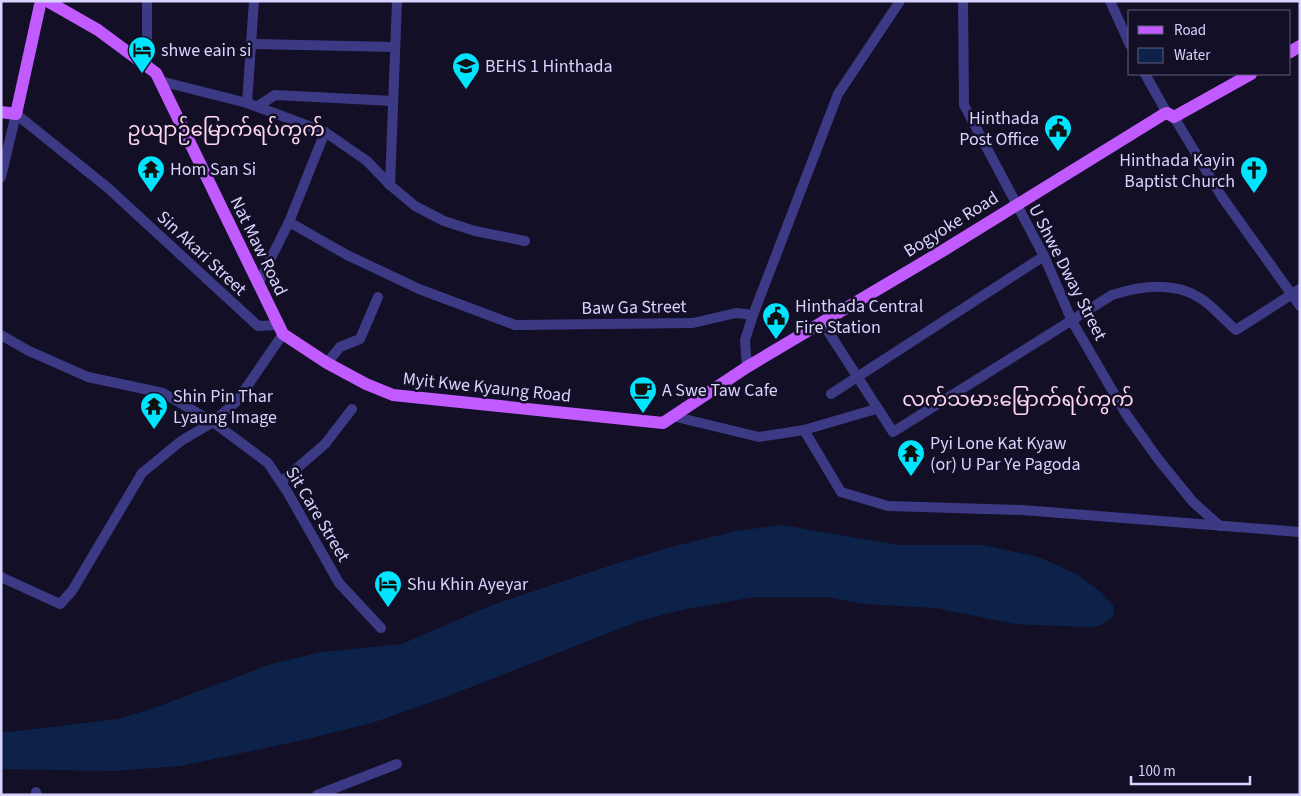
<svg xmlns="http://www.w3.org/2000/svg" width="1301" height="796" font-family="'Source Sans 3','Noto Sans Myanmar',sans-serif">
	<rect width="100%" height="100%" fill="#130f26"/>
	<path fill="#0c2248" d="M782,525l116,20h84l57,12 39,18 19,14 16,16 1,11 -15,10 -10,1 -53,-2 -21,-1 -80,-16 -72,-4 -36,-7h-72l-69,12 -47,12 -191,75 -76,27 -69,17 -122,26 -67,5 -113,-2v-36l117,-14 33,-10 120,-45 51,-12 80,-8 93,-40 120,-40 60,-18 61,-15z"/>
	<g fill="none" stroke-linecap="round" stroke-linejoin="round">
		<g stroke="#3d3a85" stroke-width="10">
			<path d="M963,1l1,104 80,151 28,65 54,93 32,45 35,43 27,24"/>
			<path d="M1110,1l20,44"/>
			<path d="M251,44l144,3"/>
			<path d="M147,64v-63"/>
			<path d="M1145,74l22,39"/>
			<path d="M160,81l87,22 78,29 42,29 23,24 25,21 29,15 31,10 50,10"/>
			<path d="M247,103l7,-102"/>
			<path d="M258,106l17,-11 118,6"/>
			<path d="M1174,117l48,80 78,109"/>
			<path d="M1,177l15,-63 92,74 150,138 20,-1"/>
			<path d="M390,185l7,-184"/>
			<path d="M289,222l58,33 72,34 96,36 178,-2 43,-10 17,2"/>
			<path d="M259,282l30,-60 36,-90"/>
			<path d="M822,322l71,110 219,-137c28,-9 61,-14 88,3 13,8 24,22 36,32l64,-41"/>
			<path d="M1,335l28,16 59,26 75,16 50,29 55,41 20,30 51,90 42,45"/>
			<path d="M327,363l13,-16 20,-8 18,-42"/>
			<path d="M747,367l-2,-27 8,-25 85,-221 62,-93"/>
			<path d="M831,394l213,-138"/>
			<path d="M672,416l87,21 45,-7 72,-21"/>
			<path d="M804,430l37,62 47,14 134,4 278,22"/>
			<path d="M281,482l44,-38 27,-35"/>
			<path d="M1,577l59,27 12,-13 70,-118 39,-32 32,-19 24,-21 46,-67"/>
			<path d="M36,792l1,3"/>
			<path d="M317,795l80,-31"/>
		</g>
		<g stroke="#c25bff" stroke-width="12">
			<path d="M49,2l49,28 58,43 127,261 44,29 39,21 27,11 270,28 84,-56 197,-117 220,-136 3,-1 7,4 77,-43"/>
			<path d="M1290,52l10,-6"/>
			<path d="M1,112l15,2 24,-109"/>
		</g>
	</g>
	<defs>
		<g id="hotel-pin" transform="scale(1.4375)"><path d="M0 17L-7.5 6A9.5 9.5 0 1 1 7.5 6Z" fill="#00e5ff" stroke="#130f26"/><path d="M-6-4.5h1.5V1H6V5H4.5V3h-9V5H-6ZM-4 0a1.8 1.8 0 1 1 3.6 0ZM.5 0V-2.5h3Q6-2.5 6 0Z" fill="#111"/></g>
		<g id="school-pin" transform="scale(1.4375)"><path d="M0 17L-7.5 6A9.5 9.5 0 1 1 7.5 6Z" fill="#00e5ff" stroke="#130f26"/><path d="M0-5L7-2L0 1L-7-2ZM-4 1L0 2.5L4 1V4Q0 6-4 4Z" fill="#111"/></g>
		<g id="civic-pin" transform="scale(1.4375)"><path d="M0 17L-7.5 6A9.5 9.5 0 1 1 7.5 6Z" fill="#00e5ff" stroke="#130f26"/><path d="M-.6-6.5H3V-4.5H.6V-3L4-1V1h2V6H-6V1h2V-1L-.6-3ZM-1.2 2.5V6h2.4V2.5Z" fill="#111"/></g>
		<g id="temple-pin" transform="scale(1.4375)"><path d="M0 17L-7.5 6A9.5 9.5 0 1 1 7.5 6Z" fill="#00e5ff" stroke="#130f26"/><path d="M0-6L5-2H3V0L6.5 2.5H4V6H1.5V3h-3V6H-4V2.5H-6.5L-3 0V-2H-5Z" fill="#111"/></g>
		<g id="church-pin" transform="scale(1.4375)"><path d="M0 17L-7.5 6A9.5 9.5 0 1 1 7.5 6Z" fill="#00e5ff" stroke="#130f26"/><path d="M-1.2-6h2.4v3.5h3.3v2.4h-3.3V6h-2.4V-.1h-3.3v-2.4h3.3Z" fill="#111"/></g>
		<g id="cafe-pin" transform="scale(1.4375)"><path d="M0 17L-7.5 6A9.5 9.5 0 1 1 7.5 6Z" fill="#00e5ff" stroke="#130f26"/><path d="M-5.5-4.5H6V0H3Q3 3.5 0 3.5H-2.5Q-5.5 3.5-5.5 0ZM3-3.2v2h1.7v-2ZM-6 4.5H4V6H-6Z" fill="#111"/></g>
	</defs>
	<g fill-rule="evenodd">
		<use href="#hotel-pin" x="142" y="50"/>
		<use href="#school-pin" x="466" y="66"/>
		<use href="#civic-pin" x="1058" y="128"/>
		<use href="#temple-pin" x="151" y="169"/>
		<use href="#church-pin" x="1254" y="170"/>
		<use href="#civic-pin" x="776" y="316"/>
		<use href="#cafe-pin" x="643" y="390"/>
		<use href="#temple-pin" x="154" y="406"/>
		<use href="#temple-pin" x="911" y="453"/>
		<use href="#hotel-pin" x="388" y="584"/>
	</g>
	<g text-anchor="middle" stroke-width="5" stroke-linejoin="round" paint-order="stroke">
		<g font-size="18" fill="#d9d4ff" stroke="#130f26" text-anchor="start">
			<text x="161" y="56">shwe eain si</text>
			<text x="485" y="72">BEHS 1 Hinthada</text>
			<text x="1039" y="124" text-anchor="end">Hinthada<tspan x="1039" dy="21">Post Office</tspan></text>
			<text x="1235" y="166" text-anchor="end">Hinthada Kayin<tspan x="1235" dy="21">Baptist Church</tspan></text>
			<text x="170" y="175">Hom San Si</text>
			<text x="795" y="312">Hinthada Central<tspan x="795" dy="21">Fire Station</tspan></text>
			<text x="662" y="396">A Swe Taw Cafe</text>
			<text x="173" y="402">Shin Pin Thar<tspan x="173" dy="21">Lyaung Image</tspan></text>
			<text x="930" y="449">Pyi Lone Kat Kyaw<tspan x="930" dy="21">(or) U Par Ye Pagoda</tspan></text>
			<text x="407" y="590">Shu Khin Ayeyar</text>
		</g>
		<g font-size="18" fill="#d9d4ff" stroke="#130f26">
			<text transform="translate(951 224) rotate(-32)" y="6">Bogyoke Road</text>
			<text transform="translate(259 246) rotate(64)" y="6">Nat Maw Road</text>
			<text transform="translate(202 253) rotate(43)" y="6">Sin Akari Street</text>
			<text transform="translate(1068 272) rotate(63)" y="6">U Shwe Dway Street</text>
			<text transform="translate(634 307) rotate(-1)" y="6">Baw Ga Street</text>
			<text transform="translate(487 387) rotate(6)" y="6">Myit Kwe Kyaung Road</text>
			<text transform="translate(318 514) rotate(59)" y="6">Sit Care Street</text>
		</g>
		<g font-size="20" fill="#ffd6f0" stroke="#130f26">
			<text x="226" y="136">ဥယျာဉ်မြောက်ရပ်ကွက်</text>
			<text x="1018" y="406">လက်သမားမြောက်ရပ်ကွက်</text>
		</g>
	</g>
	<rect width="1301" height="796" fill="none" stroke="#d9d4ff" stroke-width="5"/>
	<rect x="1128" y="10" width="162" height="65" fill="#130f26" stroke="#625e7d"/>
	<rect x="1138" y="26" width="25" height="8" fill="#c25bff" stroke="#625e7d"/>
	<text x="1174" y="35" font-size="15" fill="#d9d4ff">Road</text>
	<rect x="1138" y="48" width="25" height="15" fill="#0c2248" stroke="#625e7d"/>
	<text x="1174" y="60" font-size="15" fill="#d9d4ff">Water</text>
	<path d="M1131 776v8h119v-8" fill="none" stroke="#d9d4ff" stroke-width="2.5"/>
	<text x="1138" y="776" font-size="15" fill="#d9d4ff" stroke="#130f26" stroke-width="4" paint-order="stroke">100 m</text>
</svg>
